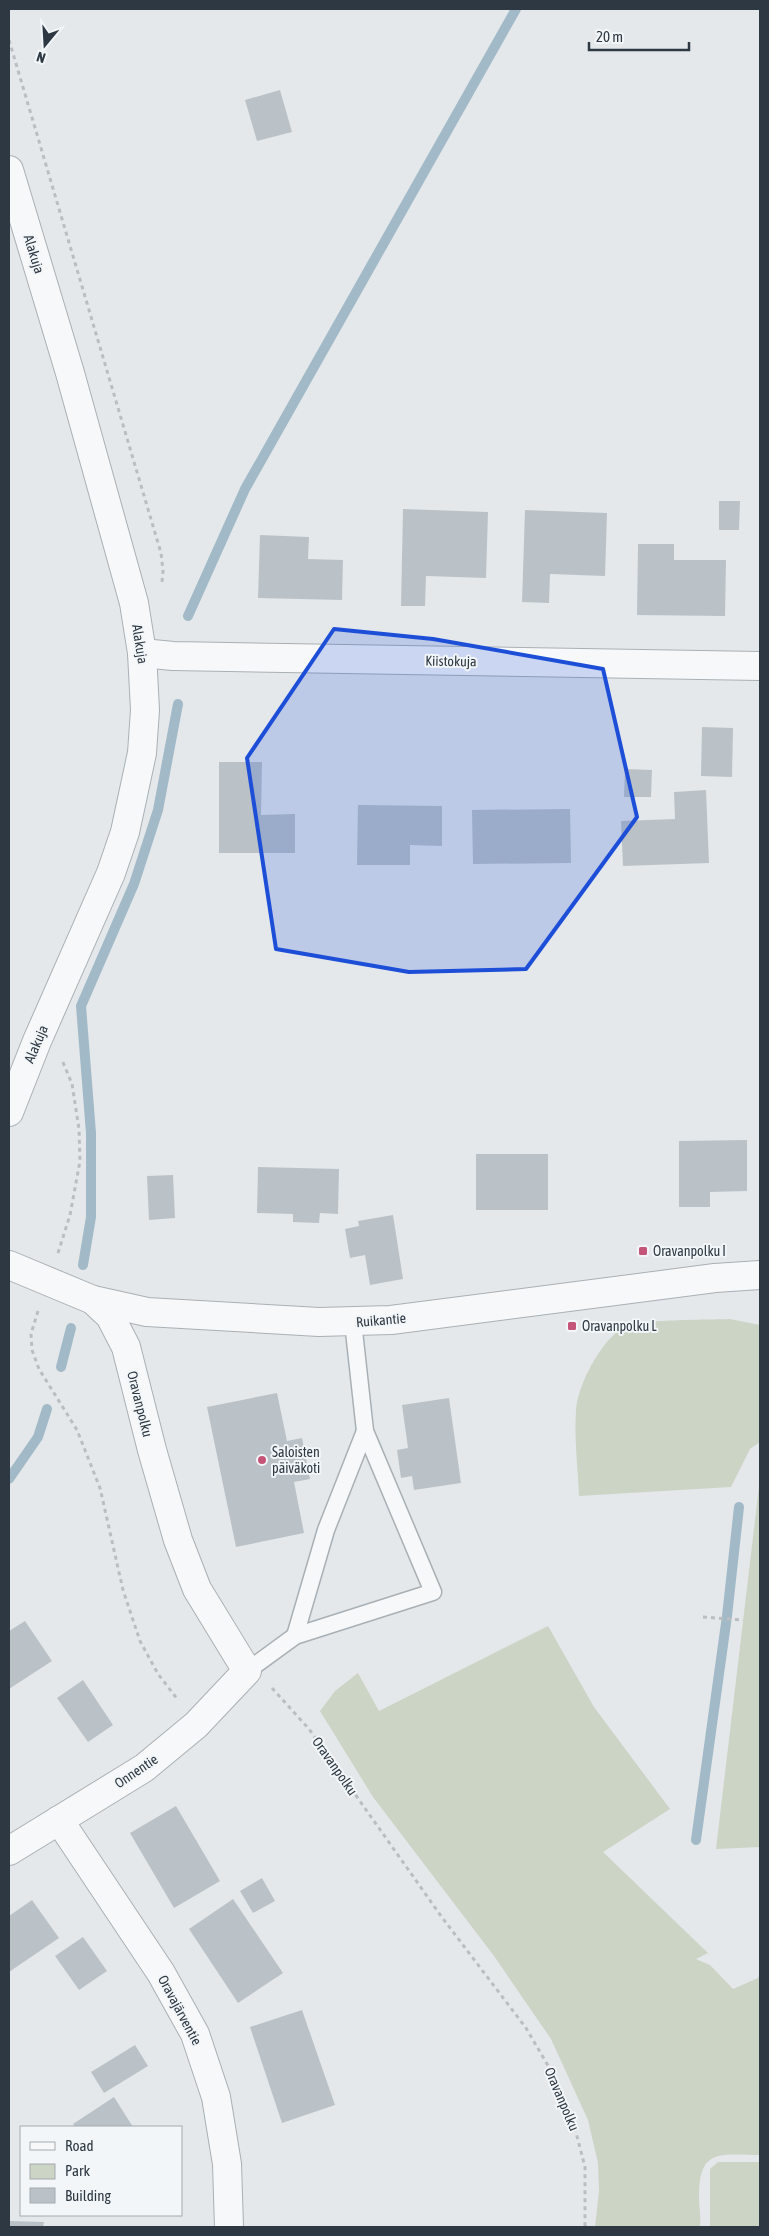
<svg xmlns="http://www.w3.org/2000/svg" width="769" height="2236" font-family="'Asap Condensed',sans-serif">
	<rect width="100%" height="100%" fill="#e4e8eb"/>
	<g fill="#ccd4c6">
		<path d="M730,1319l30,6v117l-10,7 -19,38 -152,9c-1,-28 -5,-57 -3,-85 1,-25 25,-71 48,-84 14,-8 85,-7 106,-8z"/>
		<path d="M760,1478v369l-44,2z"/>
		<path d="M548,1626l46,81 76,102 -67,43 105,101 -12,6 14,6 23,24 25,-11 2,-5v182c-39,0 -61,-8 -61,41 0,11 2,20 1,31h-105l4,-36 -1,-28 -10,-43 -37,-81 -57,-83 -121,-159 -53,-86 15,-20 23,-18 21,38z"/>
		<path d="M718,2162h42v65h-50v-58z"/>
	</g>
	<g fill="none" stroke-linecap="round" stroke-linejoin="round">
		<g stroke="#a2bac7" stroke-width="10">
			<path d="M188,616l57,-127 271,-480"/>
			<path d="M83,1265l8,-48v-84l-10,-127 53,-122 24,-74 20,-106"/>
			<path d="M61,1367l10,-39"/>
			<path d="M9,1479l29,-42 9,-28"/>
			<path d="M696,1840l31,-224 12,-109"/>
		</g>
	</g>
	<g fill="#bbc2c7">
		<path d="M280,90l12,42 -35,9 -12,-41z"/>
		<path d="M719,501h21l-1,29h-20z"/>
		<path d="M403,509l85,3 -2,66 -60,-2 -1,30h-24z"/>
		<path d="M525,510l82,3 -2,63 -55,-2 -1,29 -27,-1z"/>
		<path d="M260,535l49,2 -1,22 35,1 -1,40 -84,-2z"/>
		<path d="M638,544h36v16h52l-1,56 -88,-1z"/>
		<path d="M702,727l31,1 -1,49 -31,-1z"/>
		<path d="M219,762h43l-1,53 34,-1v39h-76z"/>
		<path d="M625,769l27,1 -1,27h-27z"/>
		<path d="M706,790l3,73 -86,3 -2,-45 54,-2 -1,-27z"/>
		<path d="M358,805l84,1v40l-32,-1v20h-53z"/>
		<path d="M570,809l1,54 -98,1 -1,-54z"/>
		<path d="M747,1140v51l-37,1v15h-31v-66z"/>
		<rect x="476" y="1154" width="72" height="56"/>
		<path d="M258,1167l81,2 -1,45 -18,-1 -1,10 -26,-1v-8l-36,-1z"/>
		<path d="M173,1175l2,43 -26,2 -2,-44z"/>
		<path d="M393,1215l10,64 -33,6 -5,-30 -15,3 -5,-29 14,-3 -1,-5z"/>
		<path d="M277,1393l10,48 15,-3 8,41 -16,3 10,51 -68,14 -29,-140z"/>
		<path d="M449,1398l12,85 -47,7 -2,-14 -11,2 -4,-28 11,-2 -6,-43z"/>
		<path d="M25,1621l27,40 -43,28v-58z"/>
		<path d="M83,1680l30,45 -25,17 -31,-44z"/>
		<path d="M176,1806l44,75 -46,27 -44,-75z"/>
		<path d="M262,1878l13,23 -22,12 -13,-22z"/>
		<path d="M233,1899l50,74 -45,30 -49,-74z"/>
		<path d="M32,1900l27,38 -50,34v-56z"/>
		<path d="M83,1937l24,34 -28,19 -24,-34z"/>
		<path d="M302,2010l33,95 -53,18 -32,-96z"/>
		<path d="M135,2045l13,21 -44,27 -13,-21z"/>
		<path d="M114,2097l19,30h-58l-2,-3z"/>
		<path d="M9,2221l35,1 -1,5h-34z"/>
	</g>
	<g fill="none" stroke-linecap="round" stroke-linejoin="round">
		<g stroke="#a9b0b5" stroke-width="19">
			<g id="service">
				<path d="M295,1636l31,-106 39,-99"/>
				<path d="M247,1671l48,-35 138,-44 -68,-161 -12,-109"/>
			</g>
		</g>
		<g stroke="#a9b0b5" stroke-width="30">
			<g id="minor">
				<path d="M9,170l61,203 64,230 8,50 3,57 -3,43 -17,79 -14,41 -74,168 -28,71"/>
				<path d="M142,653l31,3 587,10"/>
				<path d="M9,1265l84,35 54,12 172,10 72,-2 324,-42 45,-3"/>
				<path d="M59,1820l102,153 34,61 21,63 11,67 2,63"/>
				<path d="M9,1851l135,-83 52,-43 51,-54 -50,-82 -19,-49 -26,-90 -26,-103 -16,-31 -17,-16"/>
			</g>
		</g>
		<g stroke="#babec2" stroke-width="3" stroke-dasharray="4 4" stroke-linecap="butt">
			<path d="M9,40l152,513 2,18 -1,11"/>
			<path d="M58,1253l12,-38 10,-54 -1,-32 -7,-45 -10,-24"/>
			<path d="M38,1311l-7,23 1,16 7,19 38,61 23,58 23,102 17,51 18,33 20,26"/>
			<path d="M703,1617l40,3"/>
			<path d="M272,1688l37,41 132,187 85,112 31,53 15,36 13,50v60"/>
		</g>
		<use href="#service" stroke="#f6f8f9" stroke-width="16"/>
		<use href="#minor" stroke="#f6f8f9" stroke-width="28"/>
	</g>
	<path fill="#1d4ed8" fill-opacity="0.2" stroke="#1d4ed8" stroke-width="4" stroke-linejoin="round" d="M334,629l99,10 170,30 34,148 -111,152 -117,3 -133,-23 -29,-191z"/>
	<g fill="#c45578" stroke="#f3f6f8" stroke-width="2">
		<rect x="638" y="1246" width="10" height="10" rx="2.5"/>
		<rect x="567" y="1321" width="10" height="10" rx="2.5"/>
		<circle cx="262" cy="1460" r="5"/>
	</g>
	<g text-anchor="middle" stroke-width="4" stroke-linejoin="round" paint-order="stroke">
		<g font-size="14" fill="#2d3842" stroke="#f3f6f8">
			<text transform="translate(34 254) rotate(73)" y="5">Alakuja</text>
			<text transform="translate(140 644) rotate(81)" y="5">Alakuja</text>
			<text transform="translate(451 661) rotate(1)" y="5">Kiistokuja</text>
			<text transform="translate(36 1044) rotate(-67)" y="5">Alakuja</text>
			<text transform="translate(381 1320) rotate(-5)" y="5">Ruikantie</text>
			<text transform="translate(140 1404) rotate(76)" y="5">Oravanpolku</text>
			<text transform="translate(335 1766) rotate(55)" y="5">Oravanpolku</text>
			<text transform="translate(136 1771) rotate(-34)" y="5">Onnentie</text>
			<text transform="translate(180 2010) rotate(62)" y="5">Oravajärventie</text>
			<text transform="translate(562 2099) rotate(67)" y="5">Oravanpolku</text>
		</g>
		<g font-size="14" fill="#2d3842" stroke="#f3f6f8" text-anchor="start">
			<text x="653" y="1256">Oravanpolku I</text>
			<text x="582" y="1331">Oravanpolku L</text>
			<text x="272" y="1457">Saloisten<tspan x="272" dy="16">päiväkoti</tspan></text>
		</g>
	</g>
	<rect width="769" height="2236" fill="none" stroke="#2d3842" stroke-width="20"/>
	<rect x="20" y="2126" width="162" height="90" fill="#f3f6f8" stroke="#a4aaaf"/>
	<rect x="30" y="2142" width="25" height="8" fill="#f6f8f9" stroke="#a4aaaf"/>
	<text x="65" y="2151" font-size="15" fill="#2d3842">Road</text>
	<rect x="30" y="2164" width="25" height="15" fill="#ccd4c6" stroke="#a4aaaf"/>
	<text x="65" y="2176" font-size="15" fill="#2d3842">Park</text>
	<rect x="30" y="2188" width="25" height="15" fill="#bbc2c7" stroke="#a4aaaf"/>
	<text x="65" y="2201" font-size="15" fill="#2d3842">Building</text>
	<g transform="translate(45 45) rotate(198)" stroke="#f3f6f8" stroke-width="4" paint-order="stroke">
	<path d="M0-4L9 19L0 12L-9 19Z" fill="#2d3842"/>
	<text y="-8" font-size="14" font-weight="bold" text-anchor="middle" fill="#2d3842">N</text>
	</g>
	<path d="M589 42v8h100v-8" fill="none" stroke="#2d3842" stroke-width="2.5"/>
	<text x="596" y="42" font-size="15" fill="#2d3842" stroke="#f3f6f8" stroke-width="4" paint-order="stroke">20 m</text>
</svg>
